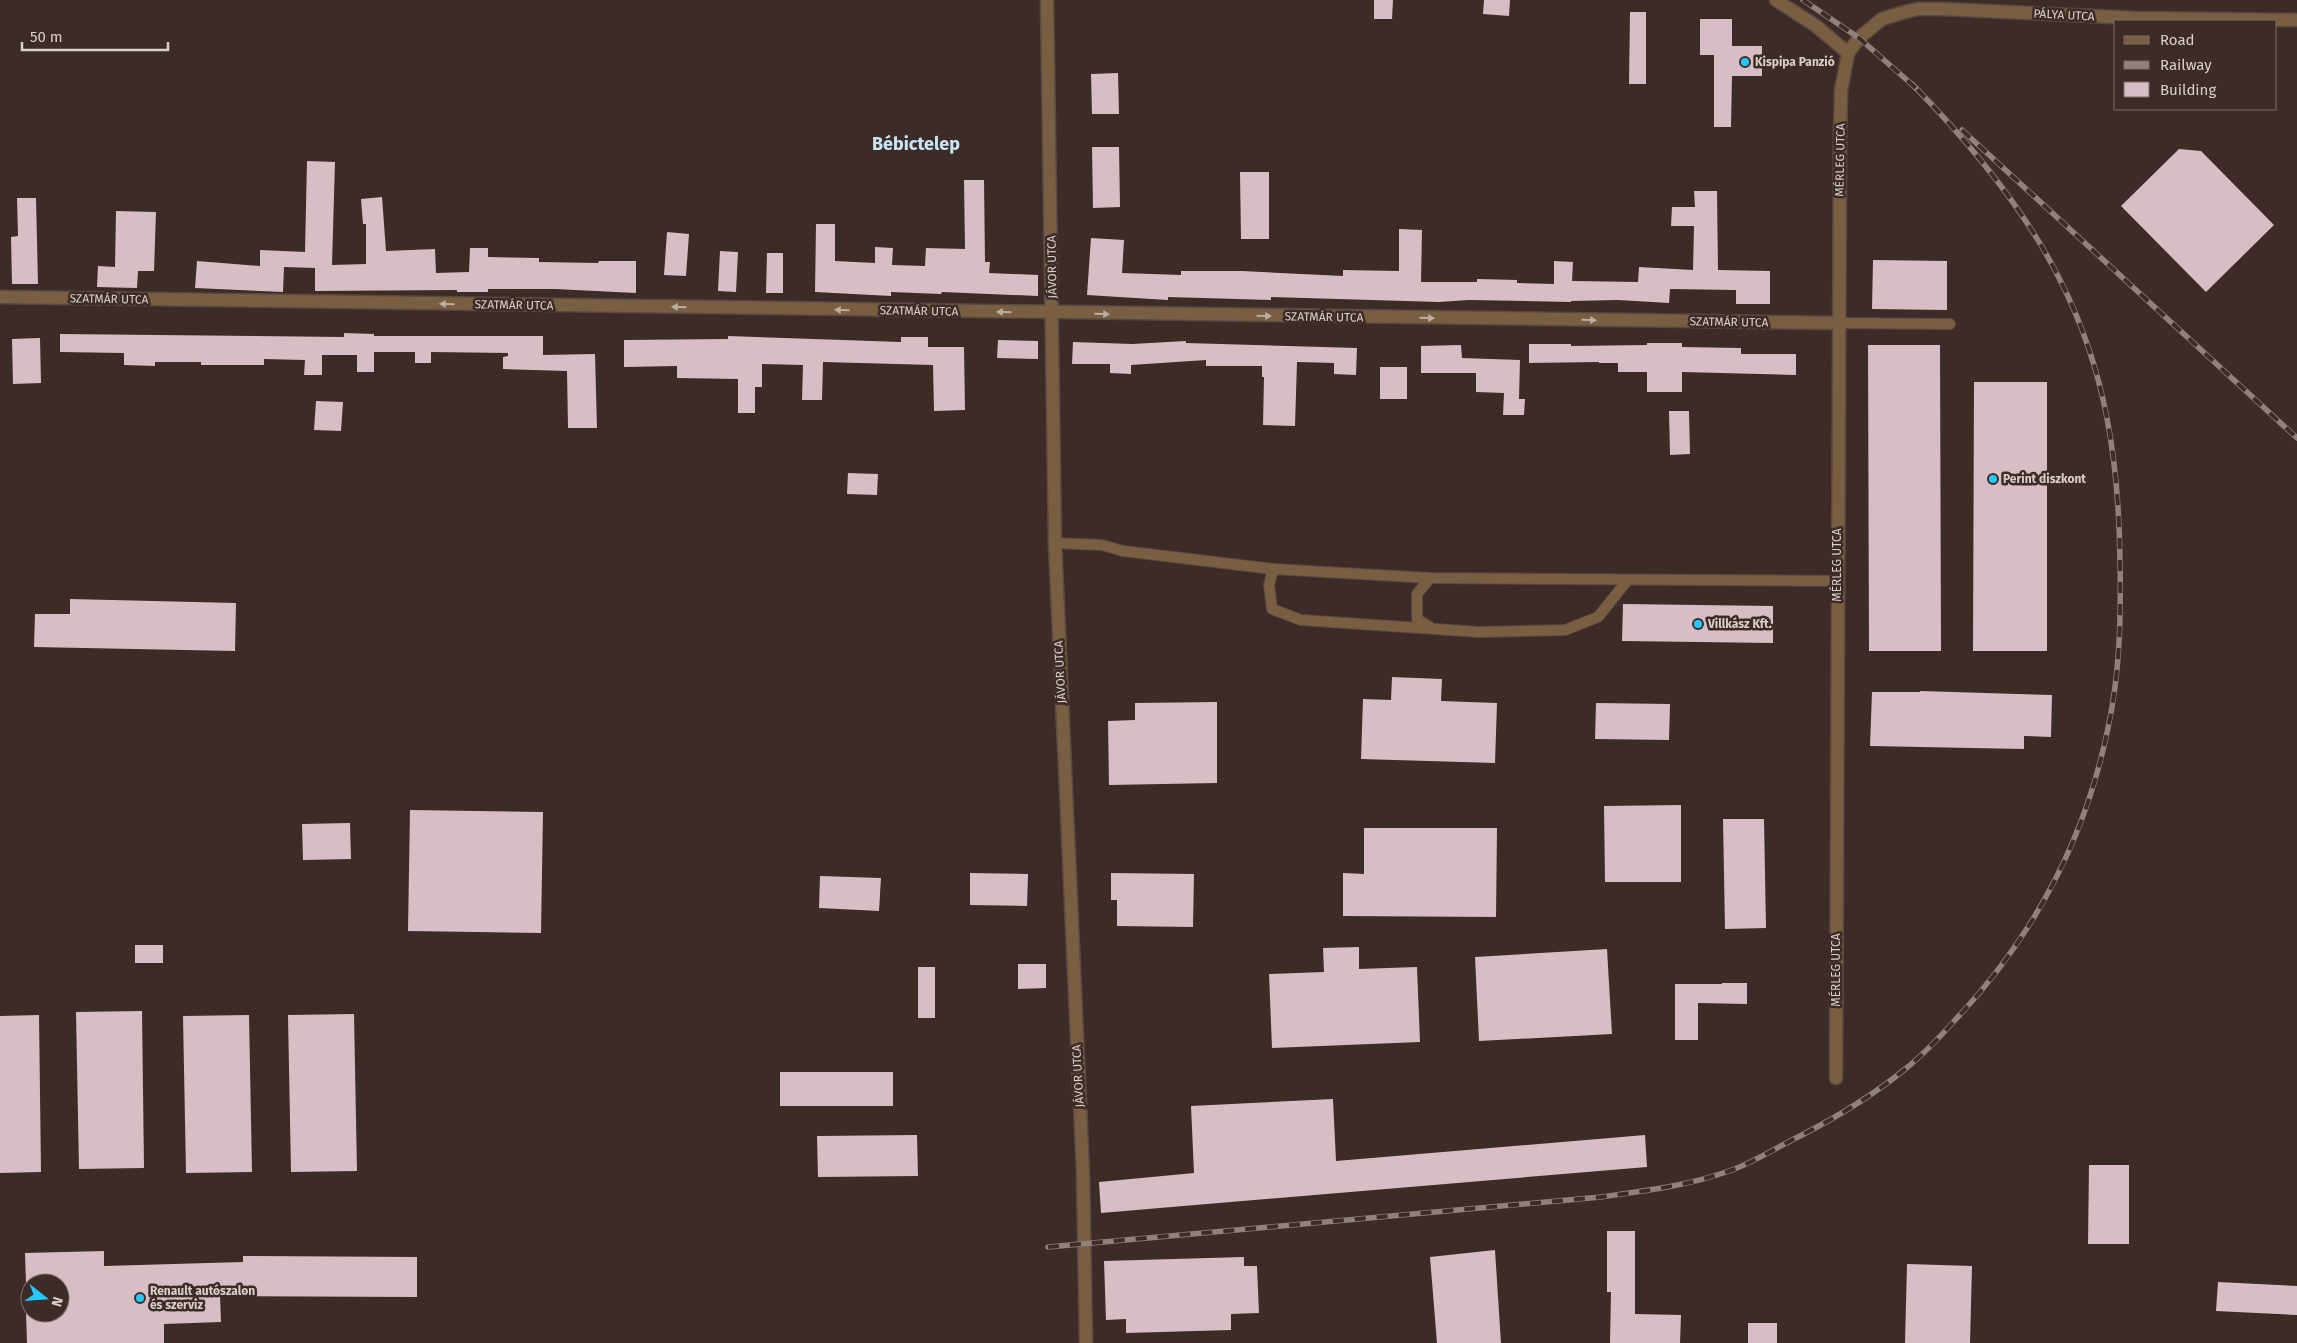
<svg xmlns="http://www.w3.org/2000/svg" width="2297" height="1343" font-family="'Fira Sans',sans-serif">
	<rect width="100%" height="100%" fill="#3d2b27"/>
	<g fill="#d6bec4">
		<path d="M1374,0h19l-1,19h-18z"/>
		<path d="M1484,0h26l-1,16 -26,-2z"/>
		<path d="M1630,12h16v72h-17z"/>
		<path d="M1700,19h32v27h30v30h-30l-1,51h-17v-72h-14z"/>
		<path d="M1118,73l1,41h-27l-1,-40z"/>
		<path d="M1092,147h27l1,60 -27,1z"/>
		<path d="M2179,149l22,2 73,74 -68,67 -85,-86z"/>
		<path d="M307,161l28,1 -3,103 34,-1v-40h-3l-2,-25 21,-2 4,54 49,-2 1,24 33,-1 1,-24h18v9l51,1v4l59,1 1,-2h37v32l-81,-4h-67v3h-31v-2l-142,1v-23l-31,-1 -1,25 -88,-4 2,-27 63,5v-16l45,2z"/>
		<path d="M1240,172h29v67h-28z"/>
		<path d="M964,180h20l1,82h5l-1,11 49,2v21l-96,-4 -1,2 -50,-2v4l-76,-4 1,-68h19v37l40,2v-16l18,1 -1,17 33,1 1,-18 39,1z"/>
		<path d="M1694,191h23l1,79 52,1v33h-34v-14l-66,-1 -1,14 -51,-3 -47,1v1l-102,-2 -30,2 -168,-5v3l-103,-3v3l-81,-5 4,-57 33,2 -2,33 59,2v-4h61l101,5v-6l56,1v-42l23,1 -1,52h56v-3l40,1v3l37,1v-23l19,1 -1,19 66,1 1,-15 54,3 1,-44h-23l1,-19h23z"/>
		<path d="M17,198h19l2,86h-26l-1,-47 7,-1z"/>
		<path d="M116,211l40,1 -2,59h-16l-1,17 -40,-1 1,-21 17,1z"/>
		<path d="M667,232l22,2 -3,42 -22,-1z"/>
		<path d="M720,251l18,1 -2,40 -18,-1z"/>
		<path d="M767,253h16v40h-17z"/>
		<path d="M1873,260l74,1v49l-75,-1z"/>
		<path d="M344,333l30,1v2h169v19l52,-1 2,74h-29l-1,-57 -64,-2v-12l5,-1v-3l-77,-1v11h-16v-11h-41v20h-17v-17h-35v20h-18l1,-15 -41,-1v6h-63v-3h-46v4l-31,-1v-12l-64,-1v-18l284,3z"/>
		<path d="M728,336l173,6v-5h27v10h36l1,63 -31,1 -1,-46 -110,-3 -1,38h-20l1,-35 -41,-1v23h-7v26h-17v-34l-61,-1v-12l-53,1v-27l104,-1z"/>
		<path d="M40,338l1,45 -28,1 -1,-45z"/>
		<path d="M998,340l40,1v18l-41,-1z"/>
		<path d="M1186,341v2l171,5 -1,27 -22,-1v-11l-37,-1 -2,64 -32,-1 1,-48h-2v-11h-56v-6l-75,5v9l-21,-1v-9h-38l1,-22 59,2z"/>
		<path d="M1647,343h35v4l59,1v6h55v21l-114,-3v20h-35v-20h-29v-9h-19v-1l-70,1v-19h42v2l76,-1z"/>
		<path d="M1461,345l1,13 58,2 -1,39h6l-1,16h-21l1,-22 -28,-1v-19h-55v-27z"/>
		<path d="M1868,345h72l1,306h-72z"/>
		<rect x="1380" y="367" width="27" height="32"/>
		<path d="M1974,382h73v269h-74z"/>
		<path d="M316,401l27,1 -2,29 -27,-1z"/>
		<path d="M1669,411h20l1,43 -20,1z"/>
		<path d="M848,473l30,1 -1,21 -30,-1z"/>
		<path d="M70,599l166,4 -1,48 -201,-4 1,-33h35z"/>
		<path d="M1623,604l150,2v37l-151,-2z"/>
		<path d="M1392,677l50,2 -1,22 56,2 -2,60 -134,-4 2,-60 28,1z"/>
		<path d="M1920,691l132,4 -1,42 -27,-1v13l-154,-3 2,-54h48z"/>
		<path d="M1217,702v81l-108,2 -1,-64 27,-1v-17z"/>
		<path d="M1596,703l74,1 -1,36 -74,-1z"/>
		<path d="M1681,805v77h-76l-1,-76z"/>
		<path d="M410,810l133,2 -2,121 -133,-2z"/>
		<path d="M1723,819h41l2,109 -41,1z"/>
		<path d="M350,823l1,36 -48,1 -1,-36z"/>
		<path d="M1364,828h133l-1,89 -153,-1v-43l21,1z"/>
		<path d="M970,873l58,1 -1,32 -57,-1z"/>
		<path d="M1111,873l83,1 -1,53 -76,-1v-26h-6z"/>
		<path d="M820,876l61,2 -2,33 -60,-3z"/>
		<rect x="135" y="945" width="28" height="18"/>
		<path d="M1359,947v22l58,-2 3,75 -148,6 -3,-74 55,-2 -1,-24z"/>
		<path d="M1607,949l5,85 -133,7 -4,-84z"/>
		<path d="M1018,964h28v24l-28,1z"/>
		<rect x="918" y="967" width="17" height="51"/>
		<path d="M1722,983h25v21l-49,-1v37h-23v-56h47z"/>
		<path d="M142,1011l2,157 -65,1 -3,-157z"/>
		<path d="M354,1014l3,157 -66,1 -3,-157z"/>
		<path d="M39,1015l2,157 -41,1v-157z"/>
		<path d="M249,1015l3,157 -66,1 -3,-157z"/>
		<rect x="780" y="1072" width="113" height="34"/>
		<path d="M1333,1099l3,62 309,-26 2,32 -546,46 -2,-31 95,-9 -3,-67z"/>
		<path d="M917,1135l1,41 -100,1 -1,-41z"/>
		<path d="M2089,1165h40v79h-41z"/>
		<path d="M1607,1231h28v83l46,1 -1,28h-70l1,-51h-4z"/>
		<path d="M1495,1250l6,93h-64l-7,-86z"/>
		<path d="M104,1251v15l139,-4v-6l174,1v40l-197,-1 1,26 -57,2v19h-137l-1,-30h34v-30h-34l-1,-30z"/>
		<path d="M1244,1257v9h13l2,47 -28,1v16l-105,3v-14l-20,1 -2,-59z"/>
		<path d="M1907,1264l65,2 -2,77h-65z"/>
		<path d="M2218,1282l79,4v29l-81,-4z"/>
		<rect x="1748" y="1323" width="29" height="20"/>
	</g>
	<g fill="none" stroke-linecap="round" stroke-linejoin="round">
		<g stroke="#594945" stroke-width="12">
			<g id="lane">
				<path d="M1839,323l111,1"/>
				<path d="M1055,543l47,2 21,6 150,18 157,9 407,3"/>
				<path d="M1273,569l-4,16 3,24 29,11 178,12 86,-2 33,-13 29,-36"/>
				<path d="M1430,578l-13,16v25l13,8"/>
			</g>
		</g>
		<g stroke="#594945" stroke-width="15">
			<g id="street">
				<path d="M1047,0l8,543 28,630 3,170"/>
				<path d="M1776,0l40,26 32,27"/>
				<path d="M0,297l1839,26"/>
				<path d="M1836,1078l4,-937 1,-50 7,-38 11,-15 23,-19 19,-6 17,-4h25l192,9 162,2"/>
			</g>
		</g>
		<use href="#lane" stroke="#795e42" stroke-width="10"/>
		<use href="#street" stroke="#795e42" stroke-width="12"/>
		<g stroke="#90817d" stroke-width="5.5">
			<g id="rail">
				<path d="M1803,0l56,38 57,50"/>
				<path d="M1962,130l335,308"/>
				<path d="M1048,1247l553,-50c43,-6 86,-11 128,-26 24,-8 48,-24 71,-35 37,-19 72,-40 104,-66 19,-15 36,-33 52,-51 78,-83 129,-178 152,-291 12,-55 13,-111 12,-166 -1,-99 -14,-192 -60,-282 -35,-71 -92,-139 -148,-196"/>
			</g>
		</g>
		<use href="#rail" stroke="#3d2b27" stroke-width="4" stroke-dasharray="11" stroke-linecap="butt"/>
	</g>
	<defs><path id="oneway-solid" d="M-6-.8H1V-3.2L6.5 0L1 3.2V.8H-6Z" transform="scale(1.25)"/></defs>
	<g fill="#beada3">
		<use href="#oneway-solid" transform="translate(447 304) rotate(-179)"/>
		<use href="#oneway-solid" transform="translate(679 307) rotate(-179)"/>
		<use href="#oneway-solid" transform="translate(842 310) rotate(-179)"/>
		<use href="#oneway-solid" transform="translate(1004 312) rotate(-179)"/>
		<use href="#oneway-solid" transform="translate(1102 314) rotate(1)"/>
		<use href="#oneway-solid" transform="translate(1264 316) rotate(1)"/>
		<use href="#oneway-solid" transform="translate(1427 318) rotate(1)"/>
		<use href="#oneway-solid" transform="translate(1589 320) rotate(1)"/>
	</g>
	<g fill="#23c9fe" stroke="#3d2b27" stroke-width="2">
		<circle cx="1745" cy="62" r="5"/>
		<circle cx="1993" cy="479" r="5"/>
		<circle cx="1698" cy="624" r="5"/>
		<circle cx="140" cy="1298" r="5"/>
	</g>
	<g text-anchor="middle" stroke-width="5" stroke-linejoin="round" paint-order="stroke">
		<g font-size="12" fill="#dbcfcc" stroke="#3d2b27">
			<text transform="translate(2064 15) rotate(3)" y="4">PÁLYA UTCA</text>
			<text transform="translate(1840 160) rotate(-89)" y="4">MÉRLEG UTCA</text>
			<text transform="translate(1052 267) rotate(-91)" y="4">JÁVOR UTCA</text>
			<text transform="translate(109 299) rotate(1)" y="4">SZATMÁR UTCA</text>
			<text transform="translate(514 305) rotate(1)" y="4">SZATMÁR UTCA</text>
			<text transform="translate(919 311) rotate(1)" y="4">SZATMÁR UTCA</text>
			<text transform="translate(1324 317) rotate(1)" y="4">SZATMÁR UTCA</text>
			<text transform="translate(1729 322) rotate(1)" y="4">SZATMÁR UTCA</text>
			<text transform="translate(1837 565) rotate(-90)" y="4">MÉRLEG UTCA</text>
			<text transform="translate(1060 672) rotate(-93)" y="4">JÁVOR UTCA</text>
			<text transform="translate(1836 970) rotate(-90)" y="4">MÉRLEG UTCA</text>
			<text transform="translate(1078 1076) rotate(-93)" y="4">JÁVOR UTCA</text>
		</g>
		<g font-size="12" font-weight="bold" fill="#dbcfcc" stroke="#3d2b27" text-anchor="start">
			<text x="1755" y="66">Kispipa Panzió</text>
			<text x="2003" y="483">Perint diszkont</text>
			<text x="1708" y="628">Villkász Kft.</text>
			<text x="150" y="1295">Renault autószalon<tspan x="150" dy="14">és szerviz</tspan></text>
		</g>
		<g font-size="18" font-weight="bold" fill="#c7e7f6" stroke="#3d2b27">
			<text x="916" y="150">Bébictelep</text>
		</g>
	</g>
	<rect x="2114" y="20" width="162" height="90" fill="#3d2b27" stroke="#7c6d69"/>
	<rect x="2124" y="36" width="25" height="8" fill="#795e42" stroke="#7c6d69"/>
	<text x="2160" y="45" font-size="15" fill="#dbcfcc">Road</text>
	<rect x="2124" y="61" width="25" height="8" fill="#90817d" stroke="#7c6d69"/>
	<text x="2160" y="70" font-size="15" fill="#dbcfcc">Railway</text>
	<rect x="2124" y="82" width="25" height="15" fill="#d6bec4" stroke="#7c6d69"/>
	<text x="2160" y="95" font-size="15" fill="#dbcfcc">Building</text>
	<g transform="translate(45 1298) rotate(107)"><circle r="24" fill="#3d2b27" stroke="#7c6d69"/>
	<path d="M0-4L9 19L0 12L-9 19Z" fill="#23c9fe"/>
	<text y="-8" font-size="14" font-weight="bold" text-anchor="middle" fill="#dbcfcc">N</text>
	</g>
	<path d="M22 42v8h146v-8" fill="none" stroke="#dbcfcc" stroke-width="2.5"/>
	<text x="30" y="42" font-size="15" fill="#dbcfcc" stroke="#3d2b27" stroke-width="4" paint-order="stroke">50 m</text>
</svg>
